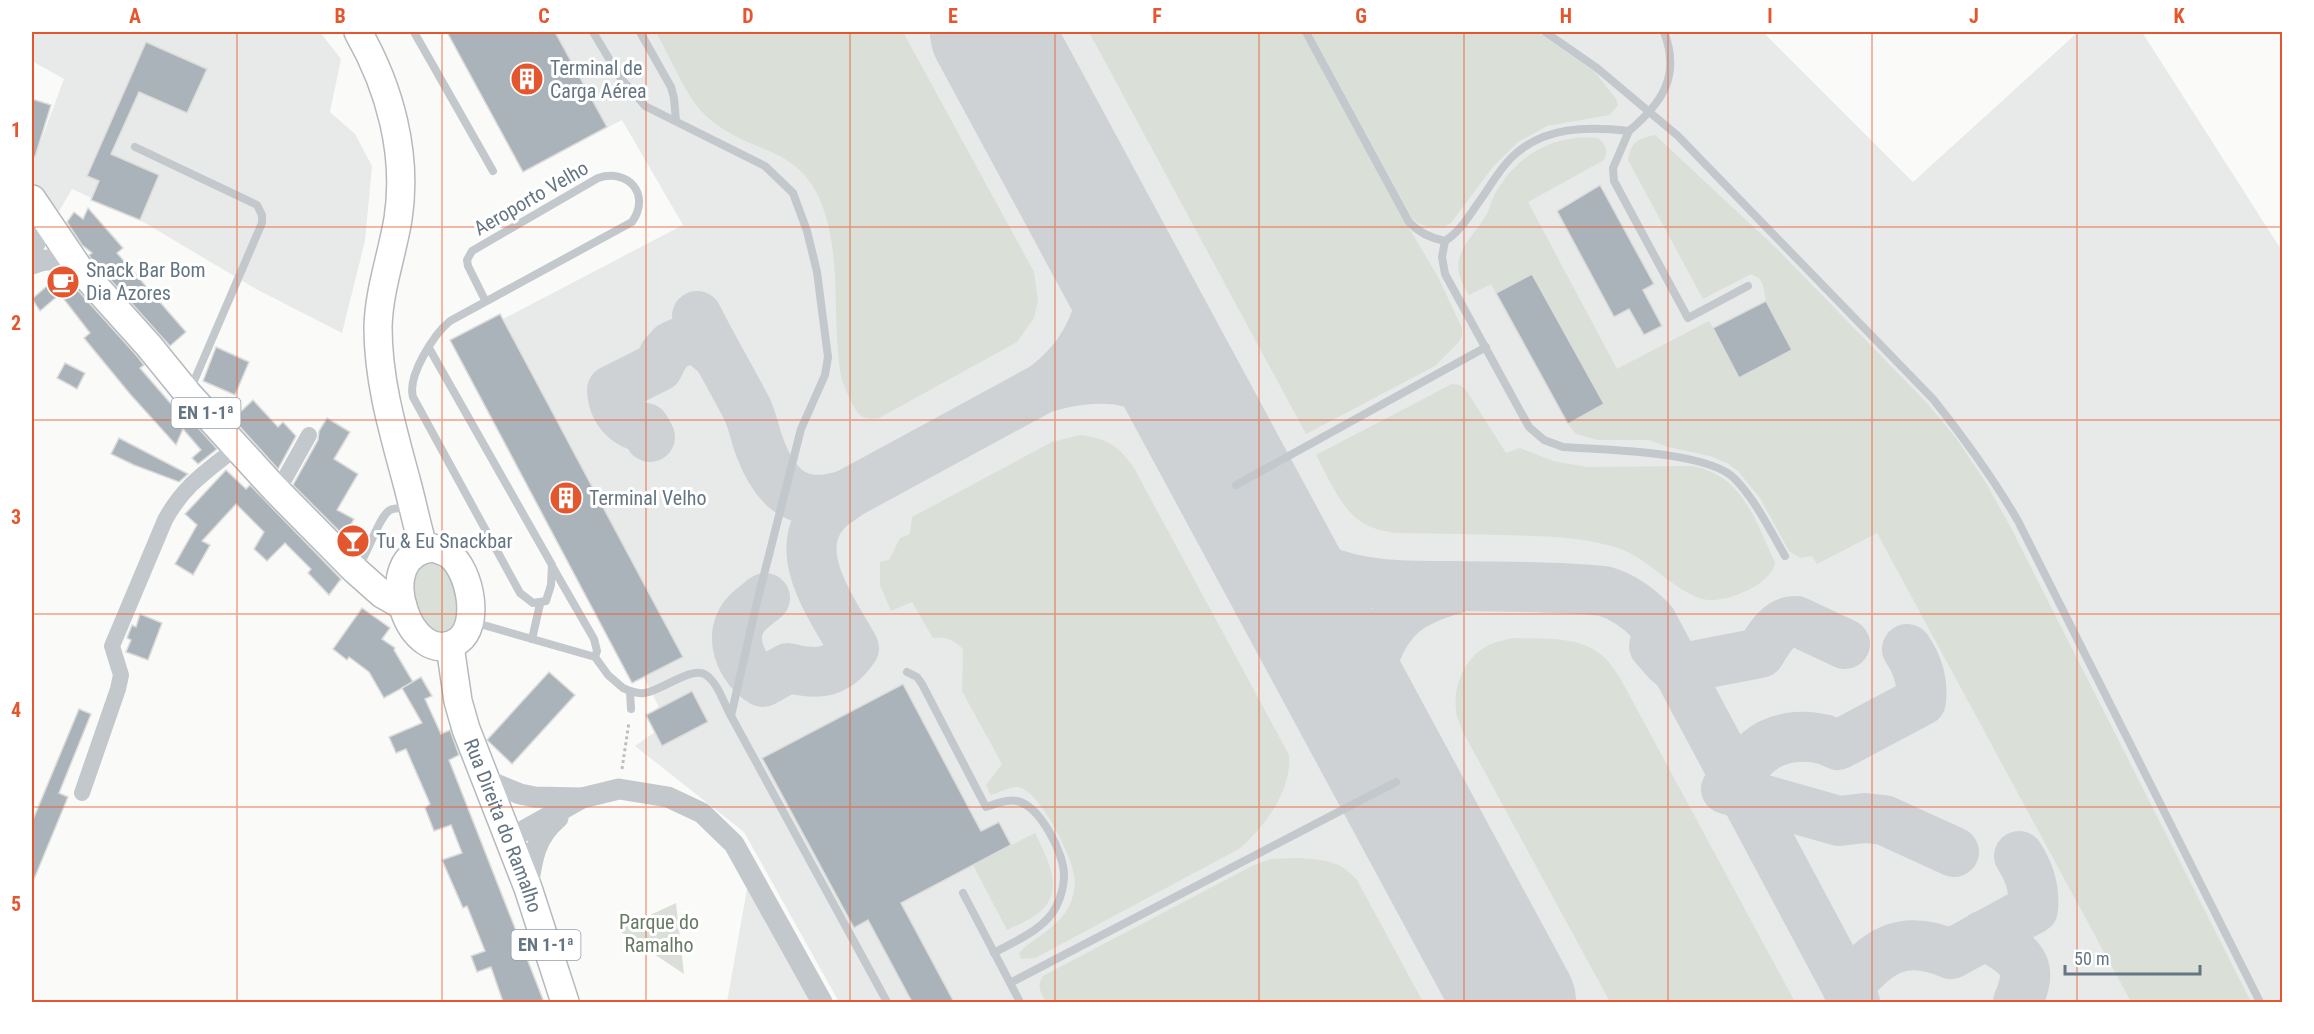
<svg xmlns="http://www.w3.org/2000/svg" width="2314" height="1034" font-family="'Roboto Condensed',sans-serif">
	<rect width="100%" height="100%" fill="#fafaf8"/>
	<g fill="#e8e9e9">
		<path d="M32,32h288l21,27 -11,53 25,22 17,32 -7,75 -23,92 -86,-44 -116,-69 -68,-31 -17,29 -23,-38v-24l7,-10 25,-67 -32,-18z"/>
		<path d="M447,32h1316l150,150 165,-150h64l140,219v751h-1443l-95,-170 -109,-86 20,-14 -9,-17 13,-8 -15,-29 -12,5 -182,-343 50,-26 3,5 180,-94 -61,-105 -99,52z"/>
		<path d="M748,883l65,119h-86z"/>
	</g>
	<g fill="#dadfd7">
		<path d="M656,32h247l131,240 4,29 -4,17 -17,24 -138,76c-6,1 -12,1 -18,-2 -7,-5 -20,-36 -21,-45 -7,-50 0,-102 -13,-151 -22,-81 -75,-60 -123,-106 -18,-18 -35,-59 -48,-82z"/>
		<path d="M1089,32h213l103,189 33,56 24,51v8l-4,7 -23,23 -129,68z"/>
		<path d="M1311,32h226l58,40 21,27 2,6 -8,10 -63,11 -29,16 -26,26 -41,55 -6,3 -14,1 -11,-3 -8,-6z"/>
		<path d="M1655,135l121,113 151,155 29,35 30,45 24,43 241,476h-120l-254,-469 -60,31 -5,-8 -12,2 -11,-7 -29,-53 -22,-27 -11,-8 -17,-7 -42,-9 -19,-7h-51l-22,-6 -8,-10 36,-20 -71,-130 -37,19 -5,-9 -22,11c-24,-36 -3,-49 16,-78 5,-8 6,-17 11,-25 22,-37 57,-58 101,-54 8,5 12,12 7,22l-76,42 89,167 92,-48 30,56 53,-27 -26,-49 -3,-16 -4,-7 -8,-4 -48,25 -75,-139c4,-19 9,-21 27,-25z"/>
		<path d="M1452,384l8,1 6,5 40,63 14,-5 33,13 34,6 104,-1c52,8 64,55 84,96 -2,22 -47,40 -67,38 -30,-4 -57,-41 -90,-52 -39,-12 -78,-12 -118,-13 -35,-1 -70,-2 -105,-2 -8,-2 -17,-3 -24,-6 -28,-11 -41,-47 -55,-72z"/>
		<path d="M1081,435c27,4 38,11 53,33l155,287c3,35 -24,72 -50,94l-204,109 -14,1 -2,-6c16,-17 43,-27 52,-51 3,-9 5,-19 3,-28 -3,-19 -35,-86 -57,-87 -8,0 -19,6 -26,8l-5,-10 16,-21 -40,-73 1,-42c-10,-9 -16,-13 -30,-11l-21,-36 -21,9 -11,-26v-23l9,-2 11,-22 10,-4 2,-17 140,-75z"/>
		<path d="M438,559l19,26 2,41 -22,12 -21,-22 -5,-45 3,-6z"/>
		<path d="M1513,638c31,1 67,-3 91,19 6,5 10,13 15,19l176,326h-185l-147,-270c-2,-7 -7,-15 -7,-22 -3,-25 10,-55 35,-66 7,-3 15,-4 22,-6z"/>
		<path d="M1035,833c12,24 32,60 2,81 -9,7 -20,11 -30,16l-34,-65z"/>
		<path d="M1298,858c26,2 42,2 59,22l66,122h-377c-5,-9 -10,-16 -3,-26l209,-110 18,-7z"/>
		<path d="M676,903l8,71 -66,-44z"/>
	</g>
	<g fill="none" stroke-linecap="round" stroke-linejoin="round">
		<g stroke="#ced2d4" stroke-width="50">
			<path d="M697,316c16,32 34,62 50,93 6,13 8,26 13,39 17,45 42,62 88,46"/>
			<path d="M1043,388c73,-21 113,-7 165,47"/>
			<path d="M650,437l-5,-9c-20,-4 -32,-18 -33,-38l46,-23 6,-12 8,-9 18,-8 12,4 14,12"/>
			<path d="M1242,498c22,26 46,55 77,70 43,20 93,18 139,18 49,1 98,0 146,5 20,6 34,16 48,31l203,380"/>
			<path d="M765,598c-6,5 -13,10 -18,15 -21,22 -6,56 16,69l25,-14c29,7 48,7 66,-20 -21,-39 -68,-98 -25,-140 6,-5 13,-9 19,-14l195,-106c44,-32 68,-83 58,-138 -3,-18 -12,-35 -20,-51"/>
			<path d="M1654,646l13,15 10,8 83,-16c8,-13 18,-32 36,-32l49,23"/>
			<path d="M1387,766c-6,-19 -15,-38 -18,-58 -6,-31 10,-76 35,-96 15,-12 33,-18 50,-23"/>
			<path d="M1736,779c6,-9 13,-19 21,-26 21,-19 56,-21 81,-8l83,-44c2,-18 -3,-36 -14,-52"/>
			<path d="M1726,789l113,32 26,-3 19,2 70,32"/>
			<path d="M1984,935c16,9 44,21 41,44 -1,8 -4,16 -7,23"/>
			<path d="M1847,988c30,-37 56,-55 104,-34l82,-45c2,-20 -3,-36 -14,-53"/>
		</g>
		<path stroke="#ced2d4" stroke-width="122" d="M991,32l524,970"/>
	</g>
	<g fill="#aab3b9" stroke="#dcdcda" stroke-width="1.5">
		<path d="M447,32h108l52,95 -84,45z"/>
		<path d="M146,42l61,27 -20,44 -48,-21 -28,62 48,21 -19,45 -49,-20 8,-19 -12,-5z"/>
		<path d="M32,99l19,6 -16,52h-3z"/>
		<path d="M1600,185l54,99 -11,6 19,36 -18,9 -15,-26 -15,8 -57,-106z"/>
		<path d="M88,208l35,40 -6,5 69,79 -16,14 -80,-89 -1,-2 3,-2 -10,-8 -15,-23 7,-10 9,7z"/>
		<path d="M61,274l3,1 73,81 7,9 -4,3 31,36 3,-3 43,48 -19,15 -6,-6 9,-8 -18,-21 -7,16 -46,-51 -46,-56 6,-5 -30,-39 -20,17 -8,-12z"/>
		<path d="M1532,274l72,130 -36,20 -72,-131z"/>
		<path d="M1766,301l26,49 -53,28 -26,-50z"/>
		<path d="M500,314l183,343 -51,26 -182,-343z"/>
		<path d="M216,347l33,15 -14,33 -32,-14z"/>
		<path d="M65,363l20,10 -8,16 -20,-11z"/>
		<path d="M253,400l25,27 5,-5 13,14 -18,33 -45,-50z"/>
		<path d="M327,418l23,14 -16,27 24,15 -21,36 17,9 -4,7 7,4 -7,12 -57,-57 25,-45 1,-9z"/>
		<path d="M119,438l69,36 -9,8 -45,-17 -23,-11z"/>
		<path d="M226,470l20,19 4,-4 91,94 -12,16 -21,-22 3,-4 -26,-26 -18,18 -13,-12 10,-17 -28,-28 -34,37 8,4 -17,30 -18,-11 22,-39 -12,-11z"/>
		<path d="M362,608l28,20 -8,11 13,9 -1,2 19,32 -29,16 -15,-26 -20,-15 -2,3 -14,-11z"/>
		<path d="M140,614l22,9 -14,37 -22,-8 5,-12 -4,-2 5,-13 4,2z"/>
		<path d="M549,672l26,23 -63,69 -25,-24z"/>
		<path d="M421,677l11,19 -7,3 16,35 9,-4 9,25 -10,5 95,242h-41l-12,-35 -14,5 -6,-16 14,-5 -18,-45 -4,2 -21,-48 20,-7 -11,-28 -17,6 -9,-23 5,-4 -24,-55 -10,4 -7,-16 33,-14 -20,-35z"/>
		<path d="M903,684l78,147 18,-9 12,23 -110,58 53,99h-42l-44,-82 -14,8 -92,-170z"/>
		<path d="M692,691l16,31 -46,24 -16,-31z"/>
		<path d="M79,709l12,5 -32,79 9,4 -36,87v-62z"/>
	</g>
	<g fill="none" stroke-linecap="round" stroke-linejoin="round">
		<g stroke="#b5babe" stroke-width="30">
			<g id="primary">
				<path d="M358,32c32,56 50,122 40,187 -6,36 -19,71 -20,108 0,54 15,104 29,156 6,22 10,44 17,66"/>
				<path d="M32,199l46,68 71,79 39,48 87,95 80,81 27,24 21,12"/>
				<path d="M433,548c6,2 11,3 17,7 20,16 31,70 8,86 -47,33 -90,-88 -25,-93z"/>
				<path id="s1" d="M450,646l8,55 8,28 62,159 37,114"/>
			</g>
		</g>
		<path stroke="#bbbfc2" stroke-width="3" stroke-dasharray="3 3" stroke-linecap="butt" d="M622,769l7,-47"/>
		<g stroke="#c3c8cc" stroke-width="8">
			<path d="M414,32l79,139"/>
			<path d="M593,32l27,45 25,29 120,60 28,27 14,38 10,41 11,85 -3,18 -24,54 -45,177 -25,110 156,286"/>
			<path d="M640,32l31,55 3,11 2,23"/>
			<path d="M1306,32l103,190c10,11 21,16 36,19"/>
			<path d="M1545,32l52,36 81,68 255,263c31,39 60,79 85,122l242,481"/>
			<path d="M1664,32c17,44 -2,71 -35,99 -41,-5 -86,-5 -118,27 -12,12 -20,27 -30,41 -11,15 -20,32 -36,42l-3,16 3,17 84,153 15,13 19,7c41,3 145,4 172,32 21,22 35,51 50,77"/>
			<path d="M1629,131l-16,37 1,13 74,137 60,-32"/>
			<path d="M135,147l122,58 5,10v8l-71,165"/>
			<path d="M429,348l123,217 -1,20 -5,16 -13,2 -13,-10 -107,-196c-6,-21 21,-63 37,-76l182,-99c19,-27 -3,-54 -34,-44l-126,73 -5,9 1,6 17,34"/>
			<path d="M1236,485l250,-138"/>
			<path d="M552,566l42,73 3,12 -2,6"/>
			<path d="M357,568c11,-13 21,-51 33,-58 5,-3 12,-2 18,-2"/>
			<path d="M473,622l122,35 13,18 15,13 7,3 1,18"/>
			<path d="M532,639l8,-35"/>
			<path d="M907,672l10,5 5,7 64,123c9,-3 21,-8 31,-6 23,5 47,52 47,74 0,11 -3,22 -8,32 -11,22 -41,34 -62,46"/>
			<path d="M630,691c4,1 9,3 14,2 16,-1 48,-28 62,-18 12,8 18,29 25,41"/>
			<path d="M963,893l57,109"/>
			<path d="M1010,983l386,-201"/>
		</g>
		<g stroke="#c3c8cc" stroke-width="16">
			<path d="M275,489l10,-11 24,-43"/>
			<path d="M82,793l36,-104 3,-14 -9,-29 53,-126c19,-35 42,-49 72,-73"/>
		</g>
		<g stroke="#c3c8cc" stroke-width="21">
			<path d="M32,250l13,-30"/>
			<path d="M32,264c17,-7 30,-5 46,3"/>
			<path d="M486,780l34,14 15,3 46,1"/>
			<path d="M509,839l73,-41 37,-9 49,8 34,16 32,31 88,158"/>
			<path d="M528,888c4,-29 7,-51 30,-70"/>
		</g>
		<use href="#primary" stroke="#fff" stroke-width="27"/>
	</g>
	<path fill="none" stroke="#e4572e" stroke-width="1.5" stroke-opacity="0.55" d="M237,32v970M442,32v970M646,32v970M850,32v970M1055,32v970M1259,32v970M1464,32v970M1668,32v970M1872,32v970M2077,32v970M32,227h2250M32,420h2250M32,614h2250M32,807h2250"/>
	<defs>
		<g id="building-disc" transform="scale(1.725)"><circle r="9.5" fill="#e4572e" stroke="#fff"/><path d="M-4-6H4V6H1V3H-1V6H-4ZM-2.5-4.3h1.7v1.8h-1.7ZM.8-4.3h1.7v1.8H.8ZM-2.5-1h1.7V.8h-1.7ZM.8-1h1.7V.8H.8Z" fill="#fff"/></g>
		<g id="cafe-disc" transform="scale(1.725)"><circle r="9.5" fill="#e4572e" stroke="#fff"/><path d="M-5.5-4.5H6V0H3Q3 3.5 0 3.5H-2.5Q-5.5 3.5-5.5 0ZM3-3.2v2h1.7v-2ZM-6 4.5H4V6H-6Z" fill="#fff"/></g>
		<g id="bar-disc" transform="scale(1.725)"><circle r="9.5" fill="#e4572e" stroke="#fff"/><path d="M-6-5H6L.8 .8V4.5H3.5V6h-7V4.5H-.8V.8Z" fill="#fff"/></g>
	</defs>
	<g fill-rule="evenodd">
		<use href="#building-disc" x="527" y="79"/>
		<use href="#cafe-disc" x="63" y="282"/>
		<use href="#building-disc" x="566" y="498"/>
		<use href="#bar-disc" x="353" y="541"/>
	</g>
	<g text-anchor="middle" stroke-width="6" stroke-linejoin="round" paint-order="stroke">
		<g fill="#fff" stroke="#939fa8" stroke-width="1.5">
			<rect x="171.5" y="398" width="69" height="30" rx="4.5"/>
			<rect x="511.5" y="930" width="69" height="30" rx="4.5"/>
		</g>
		<g font-size="18" font-weight="bold" fill="#657683">
			<text x="206" y="419">EN 1-1ª</text>
			<text x="546" y="951">EN 1-1ª</text>
		</g>
		<g font-size="20" fill="#657683" stroke="#fff" text-anchor="start">
			<text x="550" y="75">Terminal de<tspan x="550" dy="23">Carga Aérea</tspan></text>
			<text x="86" y="277">Snack Bar Bom<tspan x="86" dy="23">Dia Azores</tspan></text>
			<text x="589" y="505">Terminal Velho</text>
			<text x="376" y="548">Tu &amp; Eu Snackbar</text>
		</g>
		<g font-size="20" fill="#657683" stroke="#fff">
			<text transform="translate(531 198) rotate(-30)" y="7">Aeroporto Velho</text>
			<text dy="7" stroke="none"><textPath href="#s1" startOffset="188">Rua Direita do Ramalho</textPath></text>
		</g>
		<g font-size="20" fill="#687a64" stroke="#fff">
			<text x="659" y="929">Parque do<tspan x="659" dy="23">Ramalho</tspan></text>
		</g>
	</g>
	<rect width="2314" height="1034" fill="none" stroke="#ffffff" stroke-width="66"/>
	<path d="M2065 965v9h135v-9" fill="none" stroke="#657683" stroke-width="3"/>
	<text x="2074" y="965" font-size="18" fill="#657683" stroke="#ffffff" stroke-width="4.5" paint-order="stroke">50 m</text>
	<rect x="33" y="33" width="2248" height="968" fill="none" stroke="#e4572e" stroke-width="2"/>
	<g font-size="20" text-anchor="middle" font-weight="bold" fill="#e4572e">
		<text x="135" y="23">A</text>
		<text x="340" y="23">B</text>
		<text x="544" y="23">C</text>
		<text x="748" y="23">D</text>
		<text x="953" y="23">E</text>
		<text x="1157" y="23">F</text>
		<text x="1361" y="23">G</text>
		<text x="1566" y="23">H</text>
		<text x="1770" y="23">I</text>
		<text x="1974" y="23">J</text>
		<text x="2179" y="23">K</text>
		<text x="16" y="137">1</text>
		<text x="16" y="330">2</text>
		<text x="16" y="524">3</text>
		<text x="16" y="717">4</text>
		<text x="16" y="911">5</text>
	</g>
</svg>
